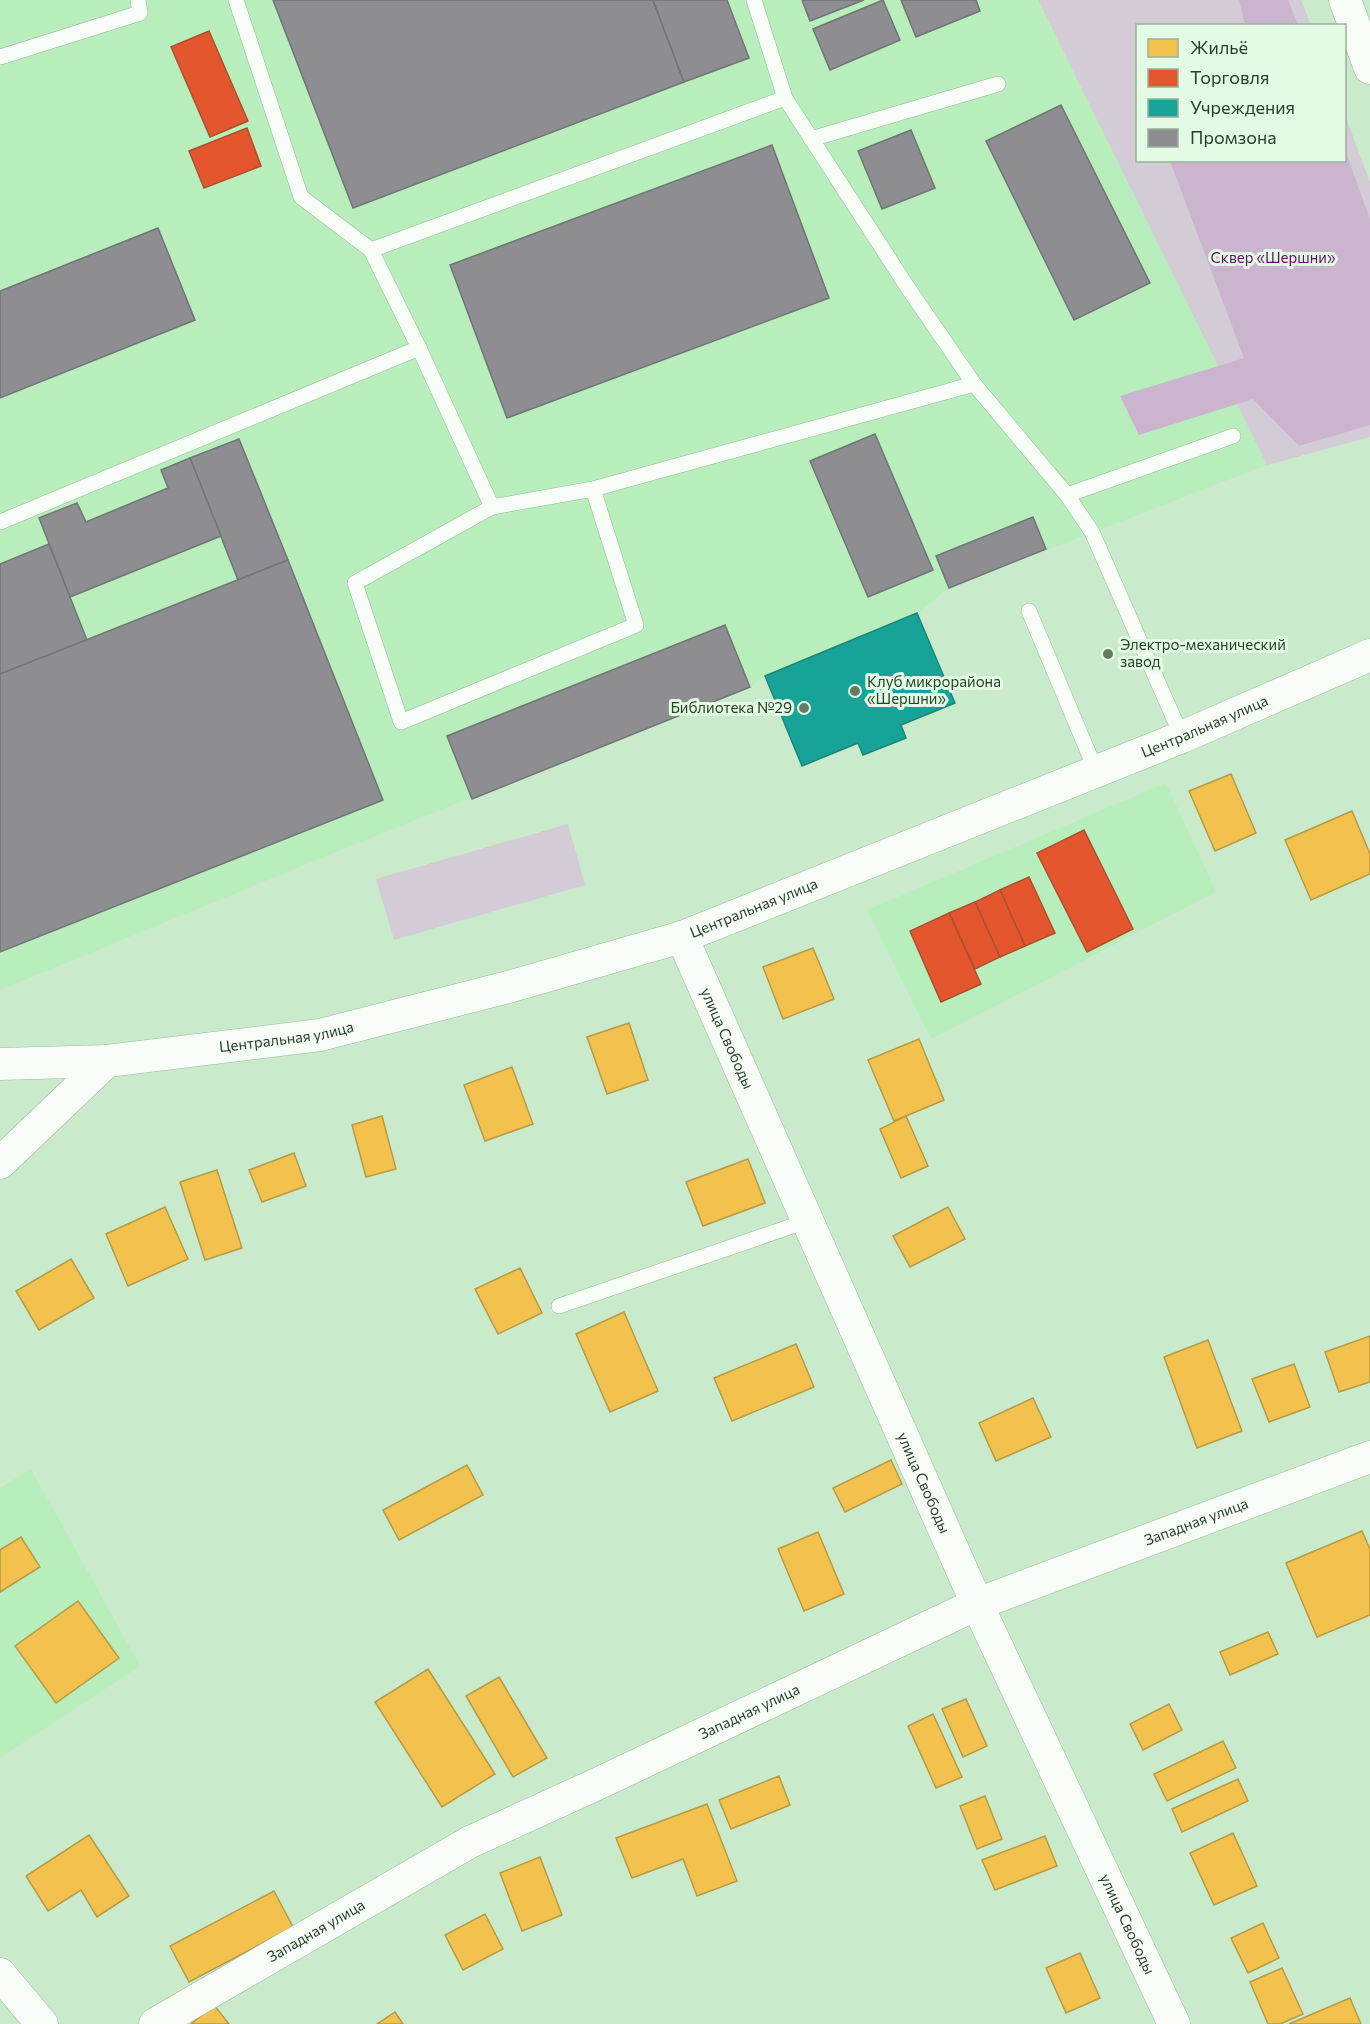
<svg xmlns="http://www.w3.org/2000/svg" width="1370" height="2024" font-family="Commissioner,sans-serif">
	<rect width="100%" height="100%" fill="#c9ebcc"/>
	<g fill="#b8edbc">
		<path d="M0,0h1038l229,465 -318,123 -32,25 -152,63 -15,11 -333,132 -417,171z"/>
		<path d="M1166,783l50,109 -285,147 -64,-129z"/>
		<path d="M31,1469l109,197 -140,92v-270z"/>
	</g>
	<g fill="#d3cbd5">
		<path d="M1038,0h263l10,25 -173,1v134h206l1,-45 25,67v255l-103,28z"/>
		<path d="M568,824l17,61 -191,55 -18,-61z"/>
	</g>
	<g fill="#cbb5ce">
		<path d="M1239,0h49l10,25h-53z"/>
		<path d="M1345,150l25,69v206l-71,21 -46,-47 -114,36 -19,-39 124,-38 -74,-197 174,-1z"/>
	</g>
	<g fill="#f2c14e" stroke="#b69b43" stroke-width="1.5">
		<path d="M1231,774l25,59 -41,18 -26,-60z"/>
		<path d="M1352,811l18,43v20l-59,26 -26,-60z"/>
		<path d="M813,948l21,51 -51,20 -20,-52z"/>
		<path d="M629,1023l19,57 -41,14 -20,-57z"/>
		<path d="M919,1039l25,61 -50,21 -26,-61z"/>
		<path d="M512,1067l21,57 -48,17 -21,-56z"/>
		<path d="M382,1116l14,53 -30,8 -14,-52z"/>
		<path d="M906,1116l22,50 -27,12 -21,-49z"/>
		<path d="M294,1153l12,33 -44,16 -13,-32z"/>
		<path d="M748,1159l17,44 -62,23 -17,-44z"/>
		<path d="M217,1170l25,78 -37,12 -25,-78z"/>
		<path d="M165,1207l23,52 -60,27 -22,-52z"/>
		<path d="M948,1207l17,32 -55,28 -17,-31z"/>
		<path d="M71,1259l23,39 -55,32 -23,-39z"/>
		<path d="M520,1268l22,45 -44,21 -23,-45z"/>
		<path d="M624,1312l34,79 -48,21 -34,-78z"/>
		<path d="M1370,1336v46l-31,10 -14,-40z"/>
		<path d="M1208,1340l34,91 -45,17 -33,-91z"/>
		<path d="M796,1344l18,43 -82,34 -18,-43z"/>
		<path d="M1294,1364l16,43 -41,15 -17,-43z"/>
		<path d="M1033,1398l18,39 -55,24 -17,-38z"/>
		<path d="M891,1460l11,24 -57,28 -12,-24z"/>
		<path d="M467,1465l16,30 -84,45 -16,-30z"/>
		<path d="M1362,1531l8,18v66l-53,22 -31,-74z"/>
		<path d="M818,1532l26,62 -40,17 -26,-62z"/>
		<path d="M21,1537l19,30 -40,25v-42z"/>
		<path d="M78,1601l41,57 -63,45 -41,-57z"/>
		<path d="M1268,1632l10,22 -48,21 -10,-23z"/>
		<path d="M428,1669l67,105 -53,33 -67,-105z"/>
		<path d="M499,1677l48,81 -34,19 -47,-81z"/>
		<path d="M966,1699l21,47 -24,11 -21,-48z"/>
		<path d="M1169,1704l13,26 -39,20 -13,-26z"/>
		<path d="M933,1714l29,63 -26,11 -28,-62z"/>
		<path d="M1223,1741l13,27 -69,33 -13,-27z"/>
		<path d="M779,1776l11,29 -59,24 -12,-29z"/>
		<path d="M1238,1779l10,22 -66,31 -10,-23z"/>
		<path d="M985,1796l17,43 -25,10 -17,-43z"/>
		<path d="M707,1804l30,77 -40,15 -14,-37 -51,19 -16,-40z"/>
		<path d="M1233,1833l24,53 -43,19 -24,-52z"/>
		<path d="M89,1835l40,61 -32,21 -16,-27 -33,21 -22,-35z"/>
		<path d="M1045,1836l12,30 -62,24 -13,-30z"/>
		<path d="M540,1857l22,58 -40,16 -22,-58z"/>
		<path d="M274,1891l19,36 -104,55 -19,-36z"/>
		<path d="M485,1914l18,35 -40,21 -18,-35z"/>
		<path d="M1263,1923l16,35 -31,15 -17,-35z"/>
		<path d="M1080,1953l20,45 -34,15 -20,-45z"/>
		<path d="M1282,1968l21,46 -23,10h-12l-18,-42z"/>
		<path d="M1350,1998l11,26h-72z"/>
		<path d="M214,2005l15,19h-38z"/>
		<path d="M395,2012l8,12h-26z"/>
	</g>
	<g fill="#e4572e" stroke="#ac502d" stroke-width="1.5">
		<path d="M209,31l39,90 -38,16 -39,-90z"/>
		<path d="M247,128l14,38 -57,22 -15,-37z"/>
		<path d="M1084,830l49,99 -46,23 -50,-99z"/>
		<path d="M1029,877l26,56 -30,13 -25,-56z"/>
		<path d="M1000,890l25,56 -25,11 -25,-55z"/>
		<path d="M975,902l25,55 -25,12 -26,-56z"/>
		<path d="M949,913l32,71 -40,18 -31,-71z"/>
	</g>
	<path fill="#17a398" stroke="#1c8677" stroke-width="1.5" d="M917,613l38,90 -54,22 5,13 -43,17 -5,-12 -56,23 -37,-90z"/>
	<g fill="#8d8d92" stroke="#6f7673" stroke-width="1.5">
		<path d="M273,0h380l31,82 -331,126z"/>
		<path d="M653,0h74l22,58 -65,24z"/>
		<path d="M802,0h62l-54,21z"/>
		<path d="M883,0l17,40 -70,30 -17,-41z"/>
		<path d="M901,0h75l4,11 -64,26z"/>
		<path d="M1061,105l89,178 -76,37 -88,-179z"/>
		<path d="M911,130l24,58 -53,21 -24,-58z"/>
		<path d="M772,145l57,153 -322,120 -57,-153z"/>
		<path d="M158,228l37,92 -195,78v-107z"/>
		<path d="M875,434l58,136 -65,27 -58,-136z"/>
		<path d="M239,439l49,121 -50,20 -48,-122z"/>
		<path d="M190,458l31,78 -151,61 -31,-79 38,-15 9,19 82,-34 -7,-18z"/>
		<path d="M1033,517l13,32 -97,39 -13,-32z"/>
		<path d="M49,544l38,96 -87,34v-110z"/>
		<path d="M288,560l95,240 -383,152v-278z"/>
		<path d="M725,625l25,62 -278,112 -25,-63z"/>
	</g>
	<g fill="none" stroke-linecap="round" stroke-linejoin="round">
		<g stroke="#9cb79e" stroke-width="16">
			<g id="service">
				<path d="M236,0l65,197 70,53 48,98 73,159"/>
				<path d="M754,0l31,98 123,190 66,96 93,111 25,37 90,205"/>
				<path d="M0,57l140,-44 -2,-13"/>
				<path d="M811,139l187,-55"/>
				<path d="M371,250l414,-152"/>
				<path d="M593,489l43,136 -235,97 -46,-139 137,-76 101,-18 381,-105"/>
				<path d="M1067,495l166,-59"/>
				<path d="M0,522l419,-174"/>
				<path d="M1029,611l67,160"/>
				<path d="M559,1306l248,-85"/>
			</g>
		</g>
		<g stroke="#9cb79e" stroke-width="33">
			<g id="minor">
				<path d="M1345,0l25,68"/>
				<path id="s1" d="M682,937l295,667 197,420"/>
				<path id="s2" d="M0,1064l107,-3 213,-26 192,-49 170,-49 500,-200 188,-82"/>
				<path d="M0,1163l107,-102"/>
				<path d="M0,1974l42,50"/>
				<path id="s3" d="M155,2024l315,-182 127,-58 380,-180 393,-147"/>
			</g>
		</g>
		<use href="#service" stroke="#f7fcf7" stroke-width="15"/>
		<use href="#minor" stroke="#f7fcf7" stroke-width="32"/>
	</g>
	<g fill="#617c63" stroke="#e3fbe4" stroke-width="2">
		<circle cx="1108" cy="654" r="6"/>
		<circle cx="855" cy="691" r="6"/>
		<circle cx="804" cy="708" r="6"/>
	</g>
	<g text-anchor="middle" stroke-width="6" stroke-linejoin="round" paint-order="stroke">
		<g font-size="15" fill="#620d66" stroke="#e3fbe4">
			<text x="1273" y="263">Сквер «Шершни»</text>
		</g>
		<g font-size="15" fill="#29412a" stroke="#e3fbe4" text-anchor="start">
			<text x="1120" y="650">Электро-механический<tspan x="1120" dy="17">завод</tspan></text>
			<text x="867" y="687">Клуб микрорайона<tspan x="867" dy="17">«Шершни»</tspan></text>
			<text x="792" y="713" text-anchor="end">Библиотека №29</text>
		</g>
		<g font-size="15" fill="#29412a" stroke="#e3fbe4">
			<text dy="5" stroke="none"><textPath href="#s2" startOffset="1260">Центральная улица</textPath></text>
			<text dy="5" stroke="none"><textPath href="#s2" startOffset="774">Центральная улица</textPath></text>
			<text dy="5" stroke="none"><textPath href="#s2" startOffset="288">Центральная улица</textPath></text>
			<text dy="5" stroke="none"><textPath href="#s1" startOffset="111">улица Свободы</textPath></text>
			<text dy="5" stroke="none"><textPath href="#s1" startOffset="597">улица Свободы</textPath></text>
			<text dy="5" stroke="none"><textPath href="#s3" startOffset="1158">Западная улица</textPath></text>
			<text dy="5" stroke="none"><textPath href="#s3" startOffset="672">Западная улица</textPath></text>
			<text dy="5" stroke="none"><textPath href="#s1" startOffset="1083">улица Свободы</textPath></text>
			<text dy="5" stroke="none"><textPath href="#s3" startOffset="186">Западная улица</textPath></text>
		</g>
	</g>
	<rect x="1136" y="24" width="210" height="138" fill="#e3fbe4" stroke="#99b19a" stroke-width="1.5"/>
	<rect x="1148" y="39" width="30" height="18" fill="#f2c14e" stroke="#99b19a" stroke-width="1.5"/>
	<text x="1190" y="54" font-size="18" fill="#29412a">Жильё</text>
	<rect x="1148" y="69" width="30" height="18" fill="#e4572e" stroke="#99b19a" stroke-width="1.5"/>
	<text x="1190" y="84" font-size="18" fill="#29412a">Торговля</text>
	<rect x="1148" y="99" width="30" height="18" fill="#17a398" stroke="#99b19a" stroke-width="1.5"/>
	<text x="1190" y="114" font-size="18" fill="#29412a">Учреждения</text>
	<rect x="1148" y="129" width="30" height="18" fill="#8d8d92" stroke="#99b19a" stroke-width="1.5"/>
	<text x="1190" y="144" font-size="18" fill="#29412a">Промзона</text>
</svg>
